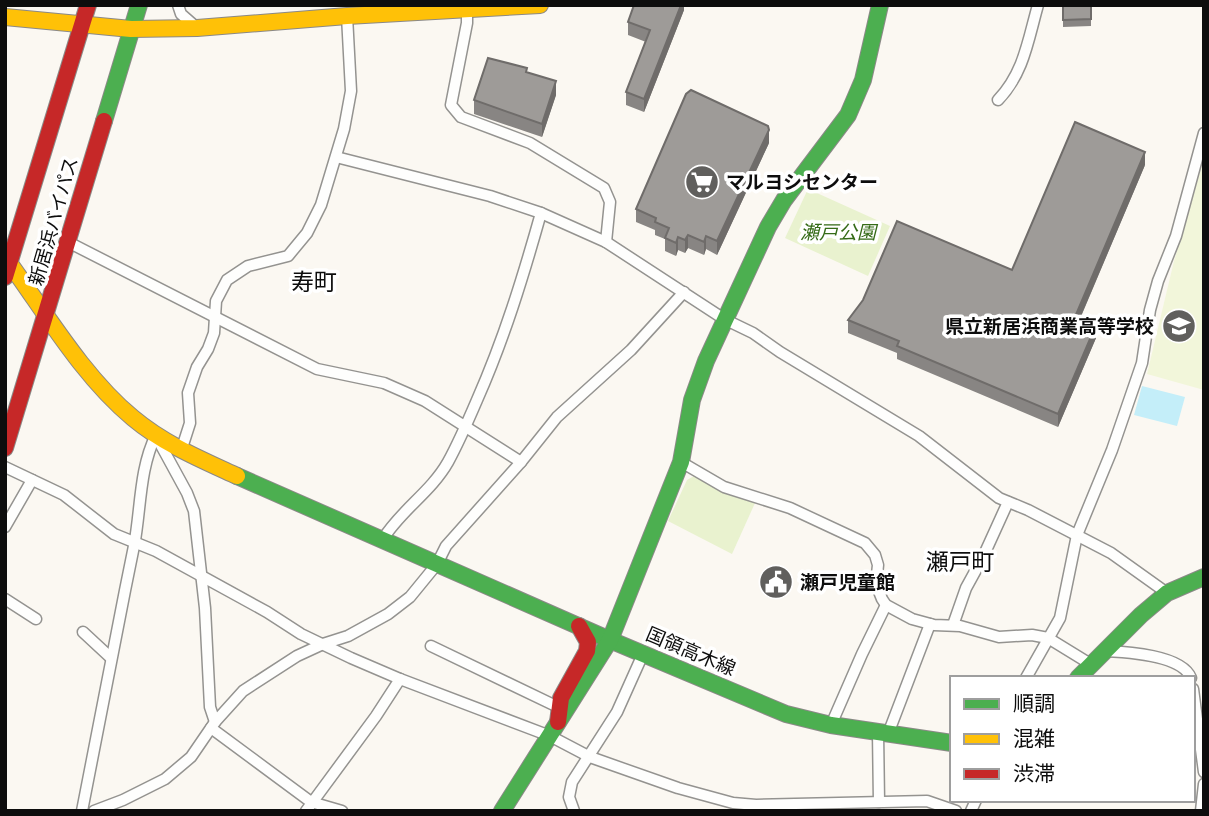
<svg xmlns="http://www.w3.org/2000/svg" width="1209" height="816" font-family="Literata,'Noto Sans JP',serif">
	<rect width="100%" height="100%" fill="#fbf8f2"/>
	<g fill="#e9f2cf">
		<path d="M808,189l82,37 -22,50 -83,-38z"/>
		<path d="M694,476l61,27 -23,51 -64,-33 19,-41z"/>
	</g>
	<path fill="#f2f6da" d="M1204,159v231l-57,-16 27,-113z"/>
	<path fill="#c4eef9" d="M1142,386l43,11 -8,29 -43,-11z"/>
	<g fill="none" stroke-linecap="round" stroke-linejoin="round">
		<g stroke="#949390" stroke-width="13">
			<g id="street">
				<path d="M178,5l3,9 16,14"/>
				<path d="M467,10v13l-16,82 10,12 69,26 74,45 6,14 -4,40"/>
				<path d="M998,100c26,-27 30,-60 40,-95"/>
				<path d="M336,157l154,39 51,17 65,29 118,77 29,14 27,19 139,84 80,62 29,12 83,43 56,40"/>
				<path d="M68,242l249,127 67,14 41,18 96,61"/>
				<path d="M157,438l30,55 7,18 11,97 5,99 5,15"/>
				<path d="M181,451l9,-28 -2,-30 9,-26 11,-18 6,-16 2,-32 11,-21 21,-14 40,-10 19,-23 14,-28 23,-76 7,-38 -4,-75"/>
				<path d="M681,462l43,25 66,21 75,35 10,12 3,10 -2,19 6,15 4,6 26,14 22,6 26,1 39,11 33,-2 16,3 44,27"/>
				<path d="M5,467l59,28 50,39 42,17 111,61 34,22 50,24 49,21 150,57 40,21 88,31 55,15 23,2 171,-4 29,10"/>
				<path d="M5,527l27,-47"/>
				<path d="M383,539c18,-29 48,-47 65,-77 11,-20 20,-41 29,-62 27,-61 46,-123 64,-187"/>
				<path d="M5,599l31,20"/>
				<path d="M953,625l13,-37 17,-31 25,-55"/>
				<path d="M83,632l28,26"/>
				<path d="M431,646l127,61"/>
				<path d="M1105,651c22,1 77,4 86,27"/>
				<path d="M1026,678l34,-60 17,-83 35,-85 30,-87 8,-53 8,-29 18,-45 28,-103"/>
				<path d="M1193,689l11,83"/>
				<path d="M831,725l31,-71 24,-49"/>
				<path d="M211,728l100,74 31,9"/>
				<path d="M878,732l1,70"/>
				<path d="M888,734l42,-110"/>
				<path d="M82,811c17,-89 34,-177 52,-265 7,-36 5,-77 22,-111"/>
				<path d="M94,811l29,-11 42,-21 26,-22 24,-35 28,-31 54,-35 26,-12 25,-8 40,-22 22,-17 27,-33 9,-18 75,-84 36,-45 74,-67 53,-58"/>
				<path d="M306,811l70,-95 24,-37"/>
				<path d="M574,811l-5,-14 3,-15 45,-70 26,-58"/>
				<path d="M971,811l5,-11"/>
				<path d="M1201,811l3,-27"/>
			</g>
		</g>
		<g stroke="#8b8987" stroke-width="18">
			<g id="fast">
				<path d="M104,121l35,-116"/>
				<path d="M237,476l373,164 176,74 45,11 121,18"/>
				<path d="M1078,678l63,-63 26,-22 37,-16"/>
				<path d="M502,811l108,-171 71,-178 11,-62 14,-39 62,-134 16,-27 64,-85 15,-35 17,-75"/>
			</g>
		</g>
		<g stroke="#8b8987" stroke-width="18">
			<g id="slow">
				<path d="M5,17l126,12 66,-1 150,-12 193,-11"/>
				<path d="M5,257c39,53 77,119 128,161 31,26 67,41 104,58"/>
			</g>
		</g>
		<g stroke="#8b8987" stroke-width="18">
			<g id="jam">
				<path d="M5,277l83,-272"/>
				<path d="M5,448l99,-327"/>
				<path d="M558,722l3,-24 26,-47 1,-9 -9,-16"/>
			</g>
		</g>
		<use href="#street" stroke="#fefefd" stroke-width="10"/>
		<use href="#fast" stroke="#4caf50" stroke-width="16"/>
		<use href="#slow" stroke="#ffc107" stroke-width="16"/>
		<use href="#jam" stroke="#c62828" stroke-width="16"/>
	</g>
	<g fill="#888583">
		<path d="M684,5v5l-40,102 -18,-7v-13l20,-50 -18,-7v-13z"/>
		<path d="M1063,5h28v21l-28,1z"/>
		<path d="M527,72l29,23 -14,42 -68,-23v-14z"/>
		<path d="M769,143l-52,112 -11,-6 -2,6 -16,-7 -3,5 -7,-3 -2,6 -11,-5v-12l-10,-4v-5l-19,-8v-13z"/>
		<path d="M1145,165l-65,154 16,19 -38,89 -161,-68v-6l-49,-20v-13l164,-50z"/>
	</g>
	<g fill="#6f6c6a">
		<path d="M681,5h3v5l-40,102v-13z"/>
		<path d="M556,81v14l-14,42v-13z"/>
		<path d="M769,130v13l-52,112v-14z"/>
		<path d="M1145,152v13l-70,165v-13z"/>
		<path d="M688,235v13l-3,5v-13z"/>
		<path d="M706,236v13l-2,6v-13z"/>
		<path d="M678,237v13l-2,6v-13z"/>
		<path d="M1096,325v13l-38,89v-13z"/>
	</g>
	<g fill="#9e9b98" stroke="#6f6c6a" stroke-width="2">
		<path d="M634,5h47l-37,94 -18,-7 24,-62 -22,-8z"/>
		<path d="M1063,5h28v14l-28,1z"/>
		<path d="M488,58l39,10 -1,4 30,9 -14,43 -68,-24z"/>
		<path d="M691,90l77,36 1,4 -52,111 -11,-5 -2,6 -16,-7 -3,5 -7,-3 -2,6 -11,-5 4,-10 -14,-6 1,-4 -20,-9 50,-115z"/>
		<path d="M1075,122l70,30 -70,165 21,8 -38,89 -161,-68 2,-5 -51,-21 15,-20 34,-79 115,49z"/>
	</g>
	<defs>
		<g id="supermarket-disc" transform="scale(1.75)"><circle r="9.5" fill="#605f5d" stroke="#fff"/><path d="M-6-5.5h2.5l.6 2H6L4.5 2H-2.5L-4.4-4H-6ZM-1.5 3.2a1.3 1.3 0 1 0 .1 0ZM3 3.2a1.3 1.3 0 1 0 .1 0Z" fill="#fff"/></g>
		<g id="school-disc" transform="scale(1.75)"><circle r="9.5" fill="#605f5d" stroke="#fff"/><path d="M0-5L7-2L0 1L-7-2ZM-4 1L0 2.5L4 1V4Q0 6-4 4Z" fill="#fff"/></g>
		<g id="civic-disc" transform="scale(1.75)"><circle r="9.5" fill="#605f5d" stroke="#fff"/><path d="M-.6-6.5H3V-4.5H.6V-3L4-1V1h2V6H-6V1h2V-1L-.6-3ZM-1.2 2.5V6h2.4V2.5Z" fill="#fff"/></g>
	</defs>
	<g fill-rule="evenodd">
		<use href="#supermarket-disc" x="702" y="182"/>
		<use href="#school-disc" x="1179" y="326"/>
		<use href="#civic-disc" x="776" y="582"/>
	</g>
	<g text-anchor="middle" stroke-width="7" stroke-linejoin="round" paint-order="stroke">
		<g font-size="19" font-weight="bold" fill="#0d0d0d" stroke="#fff" text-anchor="start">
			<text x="726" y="189">マルヨシセンター</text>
			<text x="1154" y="333" text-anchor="end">県立新居浜商業高等学校</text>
			<text x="800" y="589">瀬戸児童館</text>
		</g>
		<g font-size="19" fill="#0d0d0d" stroke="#fff">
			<text transform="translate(53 221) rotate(-74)" y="7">新居浜バイパス</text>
			<text transform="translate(691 651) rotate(23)" y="7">国領高木線</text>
		</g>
		<g font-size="19" font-style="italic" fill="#356b17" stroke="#fff">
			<text x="838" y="239">瀬戸公園</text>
		</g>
		<g font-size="23" fill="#0d0d0d" stroke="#fff">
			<text x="314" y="290">寿町</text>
			<text x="960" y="570">瀬戸町</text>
		</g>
	</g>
	<rect width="1209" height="816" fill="none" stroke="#0d0d0d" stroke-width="14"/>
	<rect x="950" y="676" width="245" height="126" fill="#ffffff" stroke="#9e9e9e" stroke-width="2"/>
	<rect x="964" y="699" width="35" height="10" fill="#4caf50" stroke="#9e9e9e" stroke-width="2"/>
	<text x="1013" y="711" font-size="21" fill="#0d0d0d">順調</text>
	<rect x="964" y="734" width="35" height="10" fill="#ffc107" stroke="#9e9e9e" stroke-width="2"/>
	<text x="1013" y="746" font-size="21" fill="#0d0d0d">混雑</text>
	<rect x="964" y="769" width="35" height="10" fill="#c62828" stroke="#9e9e9e" stroke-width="2"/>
	<text x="1013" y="781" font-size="21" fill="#0d0d0d">渋滞</text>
</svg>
